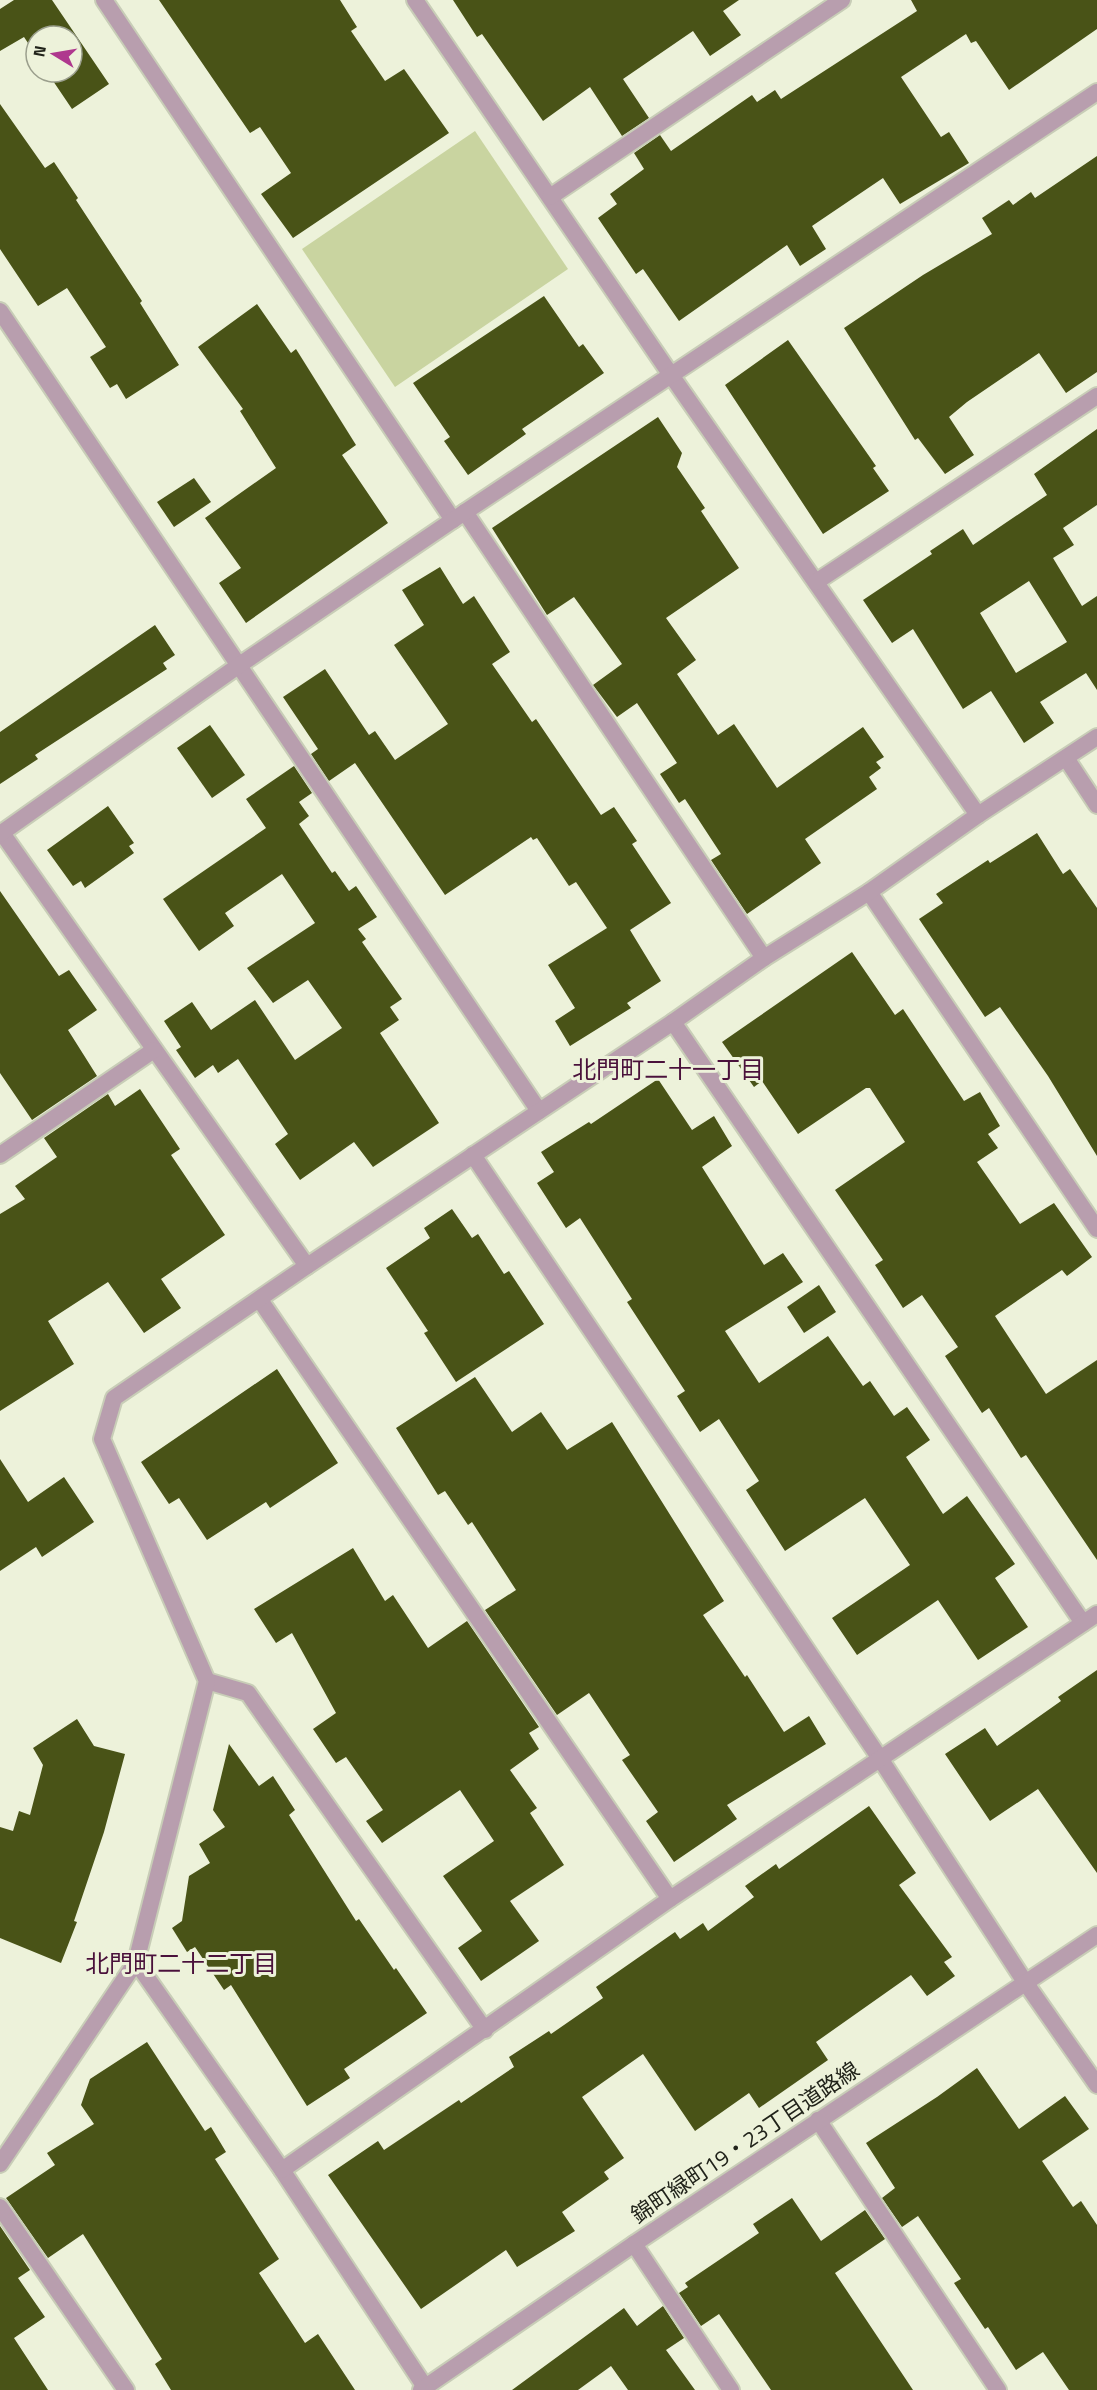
<svg xmlns="http://www.w3.org/2000/svg" width="1097" height="2390" font-family="'Titillium Web','Noto Sans JP',sans-serif">
	<rect width="100%" height="100%" fill="#edf2da"/>
	<path fill="#c9d4a0" d="M475,131l93,138 -173,118 -93,-138z"/>
	<g fill="#495317" fill-rule="evenodd">
		<path d="M14,0h38l57,84 -37,25 -25,-37h25v-36h-36v19l-12,-18 -24,14v-42z"/>
		<path d="M159,0h181l17,27 -6,4 34,50 19,-12 45,64 -156,105 -32,-44 30,-21 -31,-46 -10,6z"/>
		<path d="M453,0h286l-16,11 18,24 -31,21 -17,-25 -70,48 26,39 -27,18 -32,-49 -47,34 -61,-87 -5,3z"/>
		<path d="M911,0h186v29l-88,61 -33,-49 -5,2 -5,-9 -65,43 40,60 8,-5 20,31 -69,41 -17,-26 -71,48 14,23 -26,17 -13,-21 -108,76 -36,-52 -7,5 -38,-56 19,-14 -7,-10 34,-25 -10,-16 26,-18 11,16 81,-56 5,7 18,-12 6,9 136,-88z"/>
		<path d="M0,104l45,64 9,-6 24,36 -2,2 66,101 -2,2 39,62 -53,34 -9,-15 -7,4 -20,-31 16,-10 -39,-59 -29,18 -38,-57z"/>
		<path d="M1097,156v216l-31,21 -27,-40 -72,49 -18,15 25,38 -29,19 -27,-36 -3,2 -71,-112 79,-53 69,-41 -10,-16 27,-18 4,5 18,-13 4,6z"/>
		<path d="M544,296l35,51 4,-3 21,29 -82,56 4,5 -58,41 -24,-34 6,-4 -37,-54z"/>
		<path d="M257,304l34,49 5,-4 60,96 -14,10 46,68 -142,100 -27,-40 22,-15 -36,-50 71,-50 -36,-57 3,-2 -45,-62z"/>
		<path d="M788,340l88,126 -3,2 16,23 -66,43 -98,-149z"/>
		<path d="M658,417l24,36 -5,14 28,41 -4,3 38,57 -73,50 30,42 -19,14 41,61 16,-11 43,64 86,-61 21,30 -8,5 5,6 -12,9 8,12 -72,50 16,24 -74,51 -36,-54 10,-6 -36,-55 -6,4 -19,-29 17,-11 -40,-60 -20,14 -24,-32 29,-21 -48,-67 -27,18 -55,-87z"/>
		<path d="M1097,429v76l-34,23 11,17 -21,13 29,48 15,-10v94l-11,-17 -46,29 14,21 -30,20 -33,-52 -28,18 -50,-80 -21,14 -29,-43 69,-46 -2,-3 33,-22 10,16 74,-50 -13,-21zM1029,581l38,61 -51,31 -36,-60z"/>
		<path d="M194,478l17,24 -37,25 -17,-25z"/>
		<path d="M440,567l23,37 11,-8 36,56 -18,12 40,58 4,-3 65,96 13,-8 23,34 -5,3 39,59 -41,27 31,51 -34,22 4,5 -61,38 -15,-25 20,-13 -27,-43 59,-37 -31,-46 -7,4 -32,-48 -4,2 -2,-3 -86,58 -90,-132 -26,18 -18,-27 7,-5 -35,-52 42,-28 44,66 6,-4 20,29 53,-36 -54,-79 30,-20 -22,-35z"/>
		<path d="M155,625l20,30 -12,8 4,6 -132,86 3,4 -38,25v-52z"/>
		<path d="M210,725l35,50 -33,23 -35,-50z"/>
		<path d="M294,766l18,27 -13,9 10,14 -10,8 33,49 3,-2 14,20 7,-5 21,31 -19,12 8,10 -4,3 40,57 -12,8 9,13 -19,13 59,90 -66,44 -19,-25 -54,38 -25,-36 13,-10 -50,-75 -20,14 -5,-8 -18,13 -19,-28 5,-3 -17,-26 28,-19 19,28 44,-30 40,60 47,-32 -34,-48 -35,23 -26,-35 68,-45 -33,-49 -57,39 9,13 -35,25 -36,-52 103,-71 -20,-29z"/>
		<path d="M108,806l26,37 -5,3 5,7 -49,35 -4,-7 -8,5 -26,-36z"/>
		<path d="M1037,833l26,41 7,-5 27,39v248l-49,-80 -48,-69 -15,10 -66,-98 24,-16 -7,-9 52,-34 2,3z"/>
		<path d="M0,891l59,85 10,-6 28,40 -29,20 29,46 -65,44 -32,-47z"/>
		<path d="M852,952l43,63 8,-6 61,92 16,-9 20,34 -12,8 10,14 -21,14 43,62 34,-21 38,54 -25,19 -5,-6 -67,46 51,78 51,-34v200l-71,-105 -5,3 -32,-50 -7,5 -37,-57 13,-9 -36,-52 -19,13 -28,-43 8,-5 -48,-70 70,-48 -35,-54h-4l-68,46 -36,-53 -8,6 -32,-45z"/>
		<path d="M658,1079l34,51 22,-14 18,30 -30,21 62,98 19,-12 20,29 -78,49 34,52 69,-47 35,50 7,-5 24,35 13,-9 23,33 -24,17 37,57 24,-18 48,68 -20,14 33,49 -50,33 -40,-60 -81,55 -25,-37 78,-53 -45,-67 -80,53 -39,-61 13,-9 -40,-62 -19,13 -23,-36 8,-5 -58,-89 5,-3 -52,-81 -14,10 -29,-45 17,-11 -13,-20 48,-30 2,2z"/>
		<path d="M140,1089l40,60 -9,6 54,80 -64,44 20,29 -37,25 -36,-51 -60,39 26,43 -74,47v-197l25,-15 -10,-13 42,-29 -13,-19 64,-44 7,12z"/>
		<path d="M452,1209l20,29 6,-4 26,40 5,-3 35,53 -88,58 -32,-49 4,-2 -42,-63 44,-30 -6,-10z"/>
		<path d="M819,1285l17,27 -32,21 -17,-26z"/>
		<path d="M277,1369l61,94 -68,45 -4,-6 -59,38 -28,-42 -10,6 -28,-42z"/>
		<path d="M475,1377l37,55 29,-20 26,38 45,-28 112,179 -21,14 42,62 2,-2 37,57 25,-16 17,28 -99,61 10,14 -63,43 -28,-41 12,-9 -36,-52 8,-5 -41,-62 -32,22 -72,-105 31,-20 -44,-68 -4,3 -23,-34 -7,4 -42,-67z"/>
		<path d="M0,1459l28,43 36,-25 30,45 -52,35 -6,-10 -36,24z"/>
		<path d="M353,1548l32,53 8,-6 35,53 39,-27 72,106 -10,6 10,16 -29,21 27,38 -7,5 34,52 -54,36 29,40 -58,40 -23,-33 24,-17 -39,-55 51,-35 -34,-51 -78,53 -16,-22 17,-11 -37,-53 -10,6 -23,-34 23,-16 -44,-80 -16,10 -22,-34z"/>
		<path d="M1097,1670v203l-59,-84 -48,32 -45,-67 40,-26 12,18 64,-45 -3,-4z"/>
		<path d="M77,1719l17,27 31,8 -21,78 -30,89 3,1 -16,41 -61,-25v-111l13,4 6,-20 11,4 13,-50 -10,-17z"/>
		<path d="M229,1744l30,42 14,-10 22,34 -6,5 67,106 3,-2 35,51 2,-2 31,45 -83,56 6,9 -43,28 -76,-121 -7,5 -29,-43 -8,5 -15,-24 10,-7 7,-45 21,-13 -11,-19 26,-17 -12,-17z"/>
		<path d="M869,1806l47,67 -17,12 53,72 -8,5 11,14 -28,20 -16,-21 -95,67 12,18 -69,48 -10,-15 -54,38 -52,-77 -61,43 42,61 -20,14 5,7 -47,33 13,19 -58,36 -11,-17 -85,59 -93,-134 50,-34 6,9 75,-50 2,3 53,-36 -5,-10 40,-26 2,3 52,-36 -7,-11 79,-55 5,7 23,-16 5,8 46,-34 -9,-11 31,-22 3,5z"/>
		<path d="M147,2042l58,89 6,-4 15,25 -11,7 64,100 -20,14 46,70 13,-9 37,56h-184l-16,-26 7,-5 -79,-125 -35,24 -42,-60 49,-33 -8,-12 47,-29 -13,-19 9,-26z"/>
		<path d="M977,2068l42,61 46,-33 24,33 -47,32 31,46 8,-6 16,24v165h-28l-26,-38 -27,18 -28,-43 -3,2 -31,-46 7,-4 -43,-63 -16,11 -20,-29 13,-10 -29,-45 71,-46z"/>
		<path d="M792,2198l29,43 44,-31 20,29 -50,34 78,117h-142l-52,-76 -18,12 -22,-33 9,-6 -3,-4 74,-50 -6,-9z"/>
		<path d="M0,2226l30,44 -12,8 27,39 -31,21 34,52h-48z"/>
		<path d="M663,2306l21,32 -18,12 29,40h-67l-17,-24 -33,24h-66l112,-82 13,18z"/>
	</g>
	<g fill="none" stroke-linecap="round" stroke-linejoin="round">
		<g stroke="#c8cdb7" stroke-width="20">
			<g id="minor">
				<path d="M104,0l349,520"/>
				<path d="M415,0l256,375 307,440"/>
				<path d="M550,197l292,-197"/>
				<path d="M0,311l539,800"/>
				<path d="M465,512l299,446"/>
				<path d="M816,582l281,-186"/>
				<path d="M1066,758l31,47"/>
				<path d="M2,833l305,433"/>
				<path d="M0,834l238,-168 215,-146 644,-428"/>
				<path d="M869,892l228,337"/>
				<path d="M673,1022l410,601"/>
				<path d="M0,1155l154,-105"/>
				<path d="M473,1155l408,605 144,222 72,103"/>
				<path d="M260,1300l410,599"/>
				<path d="M207,1681l41,12 237,337"/>
				<path d="M136,1962l146,208 145,220"/>
				<path d="M818,2120l180,270"/>
				<path d="M0,2164l136,-202 71,-281 -105,-242 12,-41 193,-132 366,-244 91,-64 105,-66 109,-77 119,-78"/>
				<path d="M282,2170l388,-271 427,-285"/>
				<path d="M0,2207l126,183"/>
				<path d="M634,2244l97,146"/>
				<path d="M421,2390l213,-146 463,-309"/>
			</g>
		</g>
		<use href="#minor" stroke="#b89eae" stroke-width="16"/>
	</g>
	<g text-anchor="middle" stroke-width="6" stroke-linejoin="round" paint-order="stroke">
		<g font-size="22" fill="#21231a" stroke="#edf2da">
			<text transform="translate(745 2142) rotate(-34)" y="8">錦町緑町19・23丁目道路線</text>
		</g>
		<g font-size="24" fill="#4a113b" stroke="#edf2da">
			<text x="668" y="1078">北門町二十一丁目</text>
			<text x="181" y="1972">北門町二十二丁目</text>
		</g>
	</g>
	<g transform="translate(54 54) rotate(281)"><circle r="28" fill="#edf2da" stroke="#9b9f8d" stroke-width="1.5"/>
	<path d="M0-4.5L10 22L0 15L-10 22Z" fill="#af388e"/>
	<text y="-9" font-size="16" font-weight="bold" text-anchor="middle" fill="#21231a">N</text>
	</g>
</svg>
